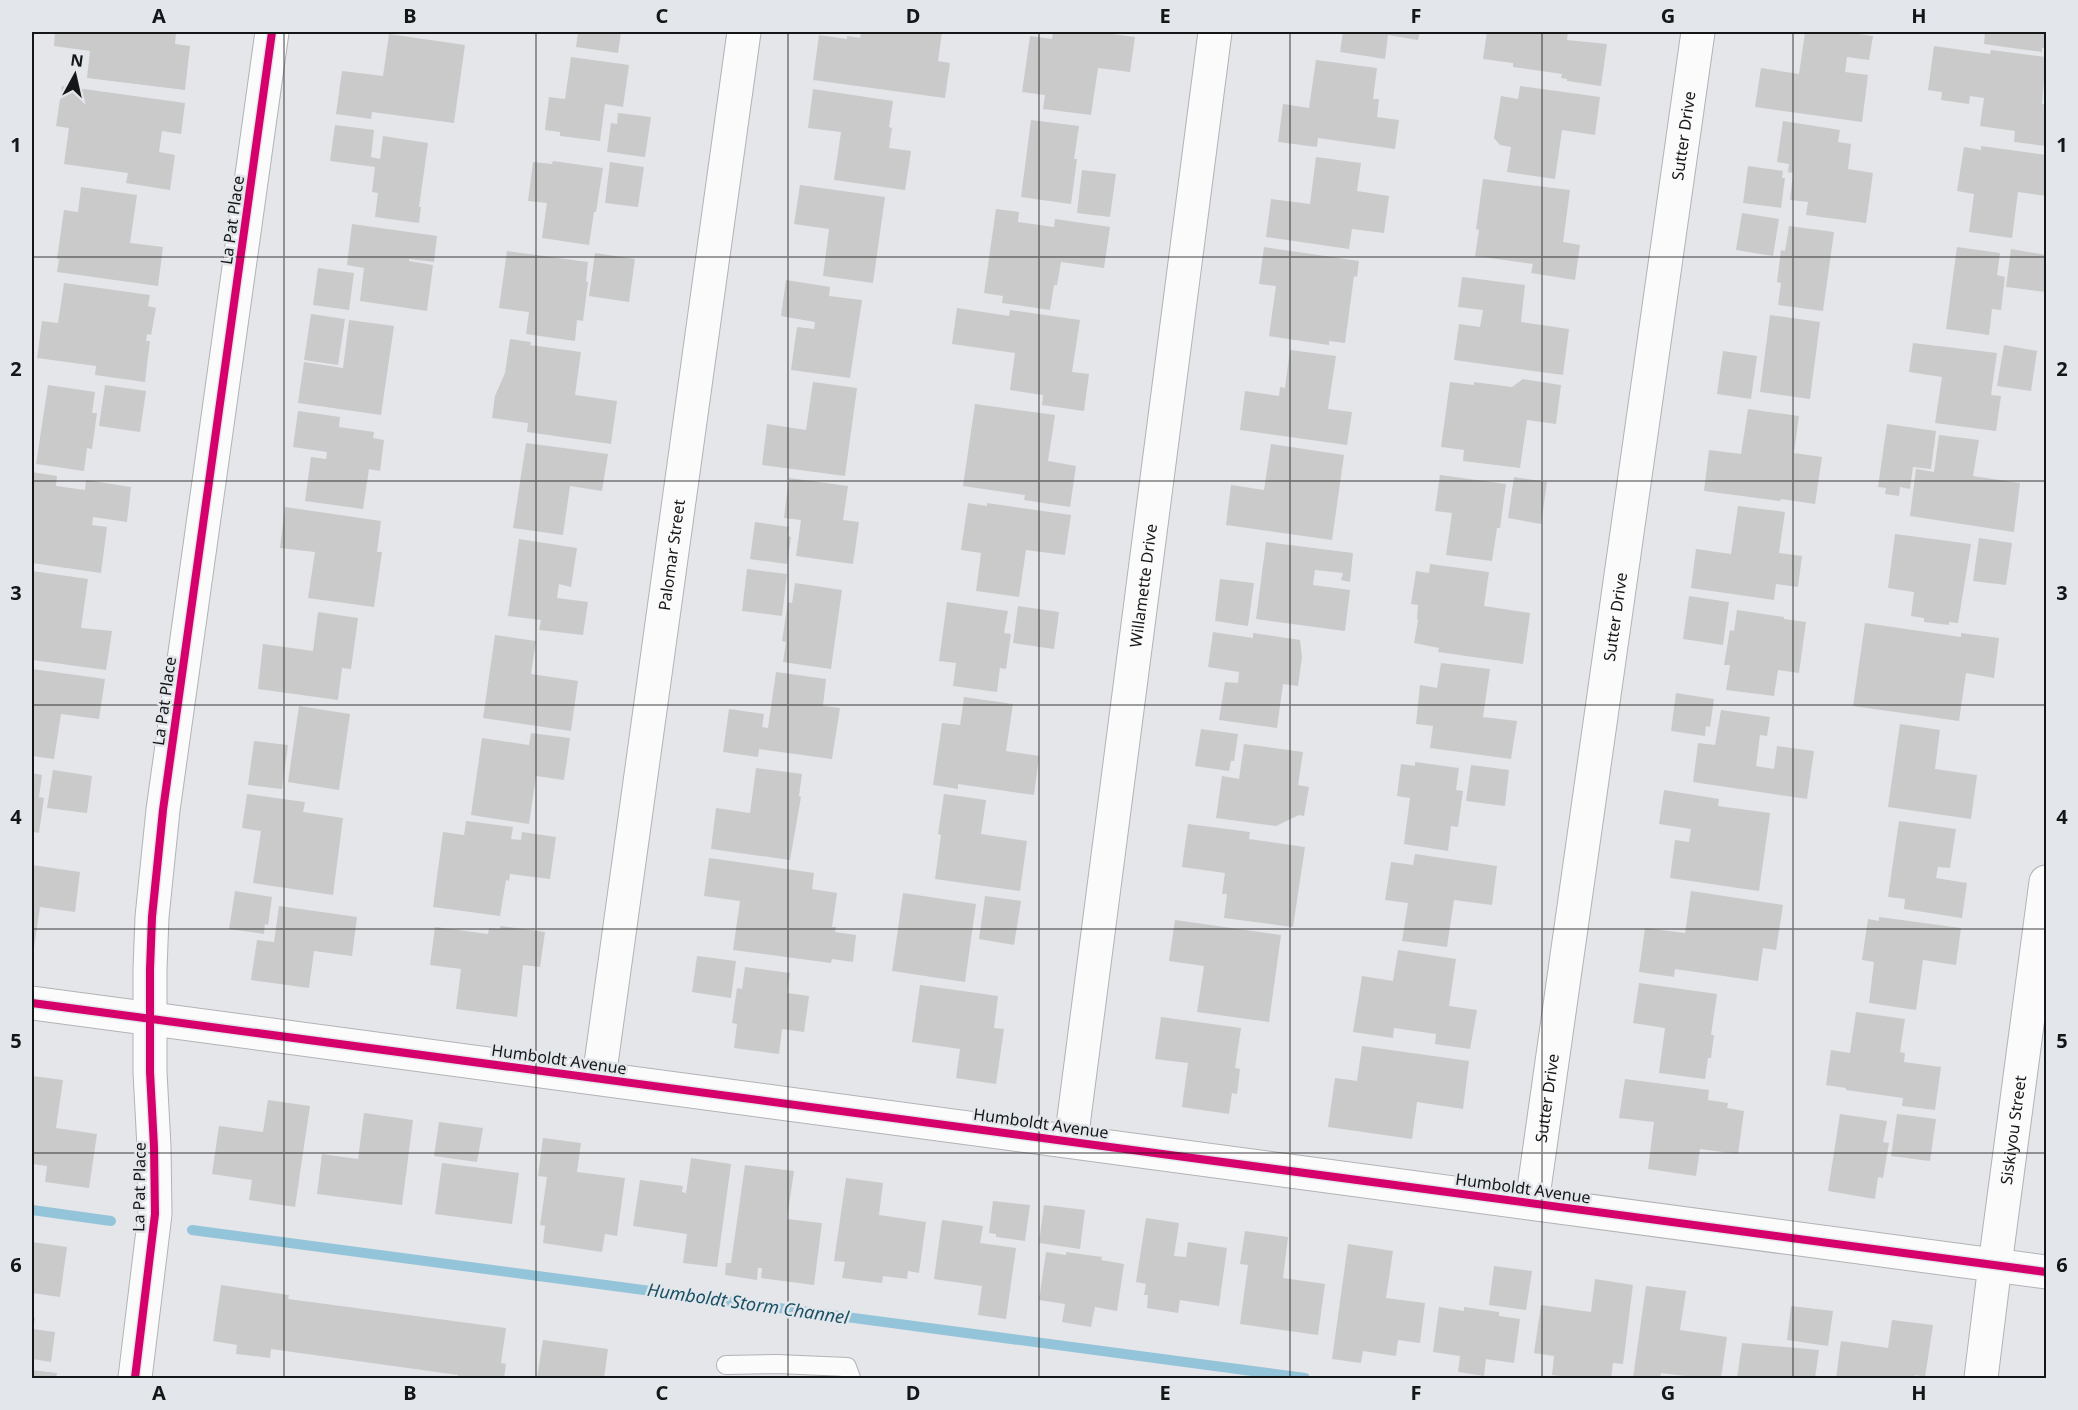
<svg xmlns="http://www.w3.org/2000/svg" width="2078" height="1410" font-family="'Noto Sans',sans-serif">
	<rect width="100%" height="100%" fill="#e4e6e9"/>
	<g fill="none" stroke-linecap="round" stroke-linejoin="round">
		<g stroke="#94c4d9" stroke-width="10">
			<path d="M32,1210l79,11"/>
			<path d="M192,1230l1113,148"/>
		</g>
	</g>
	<g fill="#cacacb">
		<path d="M55,32h121l-1,12 15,2 -5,44 -98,-12 3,-27 -36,-5z"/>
		<path d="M578,32h43l-3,21 -42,-6z"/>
		<path d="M861,32h81l-4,29 12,2 -5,35 -132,-18 6,-45 28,4v-3l13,2z"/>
		<path d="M1053,32h45l37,5 -5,35 -32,-4 -7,47 -48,-6 2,-14 -23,-3 8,-56 22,3z"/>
		<path d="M1343,32h77l-2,8 -30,-5 -3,24 -45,-7z"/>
		<path d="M1487,32h81l-1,8 40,4 -6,42 -34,-5v-2l-6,-1 1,-4 -49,-7v-4l-30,-4z"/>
		<path d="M1805,32l41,2v-2l27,4 -4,24 -22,-3 -2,15 23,3 -6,47 -107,-15 6,-39 38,6z"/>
		<path d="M1985,32h61v16h-4v4l-58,-8z"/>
		<path d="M389,34l76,11 -11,78 -82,-11 -1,7 -35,-5 6,-43 41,5z"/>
		<path d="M1934,46l56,8 1,-4 55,7 -4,47 4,1v41l-32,-4 1,-11 -35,-5 4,-28 -14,-2 -1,8 -28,-4 1,-8 -14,-2z"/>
		<path d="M571,57l58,8 -6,42 -18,-3 -5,37 -40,-5v-4l-15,-2 4,-33 16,2z"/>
		<path d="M1316,60l61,8 -4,31h6l-2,18 22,3 -4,29 -77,-11 -1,9 -39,-5 5,-38 26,4z"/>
		<path d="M62,86l123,17 -4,31 -19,-3 -3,21 16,3 -5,35 -44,-7 2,-10 -64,-9 5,-36 -13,-2z"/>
		<path d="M1520,86l80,11 -5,38 -33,-5 -7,49 -48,-7 4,-25 -11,-2 -6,-7 7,-42 17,3z"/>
		<path d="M813,89l80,12 -4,26 3,1 -3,20 22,3 -6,39 -71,-10 7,-48 -33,-4z"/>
		<path d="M618,113l33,4 -6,40 -38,-5 4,-29 6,1z"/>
		<path d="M1031,120l48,6 -5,33h3l-6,45 -50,-7z"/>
		<path d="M1783,121l57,9 -2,12 13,2 -3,25 25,4 -7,50 -60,-8 2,-13 -18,-2 3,-27 -5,-1 1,-8 -12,-2z"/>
		<path d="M335,125l39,5 -3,27 9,2 3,-23 45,7 -9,64h2l-2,16 -44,-6 3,-24 -6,-1 3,-25 -45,-6z"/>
		<path d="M1981,146l65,9v41l-28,-4 -6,46 -43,-6 5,-38 -17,-3 7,-44 17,3z"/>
		<path d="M1316,157l45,6 -4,28 32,5 -5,37 -32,-4 -3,20 -83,-12 5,-38 39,5z"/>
		<path d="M553,161l50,7 -7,44h-2l-5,33 -47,-7 5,-35 -19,-2 5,-39 19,2z"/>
		<path d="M610,162l34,5 -6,40 -33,-4z"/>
		<path d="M1748,166l35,5 -1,7h3l-4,30 -38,-5z"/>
		<path d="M1082,170l34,4 -6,43 -33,-4z"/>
		<path d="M1483,179l87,11 -7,52 17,3 -5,35 -44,-7 2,-9 -58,-8 4,-26 -3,-1z"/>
		<path d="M800,185l85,12 -12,86 -50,-7 6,-47 -35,-5z"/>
		<path d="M81,187l56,8 -7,48 33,4 -5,39 -101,-14 2,-13h-2l7,-49 14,2z"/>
		<path d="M996,209l23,3 -1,10 36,5 1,-8 55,8 -6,41 -43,-6 -4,23h-3l-4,25 -48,-7 1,-7 -19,-3z"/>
		<path d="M1742,213l37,6 -6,37 -37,-6z"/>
		<path d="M352,224l85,12 -3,26 -25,-3v2l24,4 -6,46 -67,-10 4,-33 -17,-3z"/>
		<path d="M1789,226l45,6 -11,79 -45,-6 3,-22 -4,-1 4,-32 4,1z"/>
		<path d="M1264,247l95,14 -2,16 -3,-1 -9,67 -16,-2v4l-60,-9 7,-50 -17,-2z"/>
		<path d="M1957,247l43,6 -3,22 8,2 -4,33 -9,-1 -3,26 -43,-6z"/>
		<path d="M2011,249l35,6 -1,37 -39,-5z"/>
		<path d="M507,251l81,11 -2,19 2,1 -5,39 -6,-1 -2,21 -49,-7 3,-22 -30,-4z"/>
		<path d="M595,253l40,6 -6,43 -40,-6z"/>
		<path d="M318,268l36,5 -5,37 -36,-5z"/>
		<path d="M1462,277l63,8 -4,37 48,7 -6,46 -109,-15 5,-36 21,3 3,-17 -25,-3z"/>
		<path d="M786,280l44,7 -1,9 33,4 -12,78 -59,-8 6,-43 17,2 1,-7 -34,-6z"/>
		<path d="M64,283l86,12 -2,11 8,2 -5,27 -4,-1 -1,7h4l-5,41 -50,-7 1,-9 -59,-8 5,-37 16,2z"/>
		<path d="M957,308l52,8 1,-6 70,10 -8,52 17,2 -5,37 -42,-6 1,-10 -33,-5 5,-37 -63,-9z"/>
		<path d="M311,314l34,5 -7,46 -34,-5z"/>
		<path d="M1770,315l50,7 -10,77 -50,-7z"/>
		<path d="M349,320l45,6 -13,89 -83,-12 6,-41 39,6z"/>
		<path d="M510,339l21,3 -1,3 51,7 -6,43 42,6 -6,43 -84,-12 1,-9 -36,-5 3,-22 10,-23z"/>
		<path d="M1913,343l84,10 -6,42 10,1 -5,35 -61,-8 7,-46 -33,-5z"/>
		<path d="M2004,345l33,6 -6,40 -34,-5z"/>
		<path d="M1290,350l46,6 -8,53 24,3 -5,33 -107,-15 5,-39 34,5 1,-9 5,1z"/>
		<path d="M1723,351l34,5 -6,43 -34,-5z"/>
		<path d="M1523,379l38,6 -5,39 -29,-4 -7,48 -57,-7 1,-11 -23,-3 9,-65 24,3v-3l38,5z"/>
		<path d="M813,382l44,6 -12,88 -83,-11 5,-41 39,6z"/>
		<path d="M48,385l47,7 -3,21h5l-5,36 -5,-1 -3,23 -48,-7z"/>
		<path d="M105,385l41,6 -6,41 -41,-6z"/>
		<path d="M975,404l80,11 -7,46 28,5 -6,41 -46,-7 1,-5 -62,-9z"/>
		<path d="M1748,409l51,7 -5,37 28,4 -7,47 -34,-5 -1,2 -76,-10 5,-41 32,4z"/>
		<path d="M298,411l42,6 -1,10 35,5 -1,6 11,2 -4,31 -11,-2 -6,40 -58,-8 6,-44 15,2 1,-7 -34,-5z"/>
		<path d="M1887,424l49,7 -5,38 -18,-2 -3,22 -10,-2 -1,9 -14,-2 1,-6 -8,-1z"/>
		<path d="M1939,435l40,5 -6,36 47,7 -6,49 -104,-16 6,-47 18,3z"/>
		<path d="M526,443l82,11 -6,37 -32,-5 -7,49 -50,-7z"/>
		<path d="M1271,444l73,11 -12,85 -106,-15 5,-40 33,5z"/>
		<path d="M32,472l25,4 -1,10 29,4 1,-10 45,7 -4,35 -34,-5 -1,8 15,2 -6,46 -69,-10z"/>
		<path d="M1440,475l66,9 -6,44h-3l-5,33 -46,-6 6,-42 -17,-2z"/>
		<path d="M1514,477l33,5 -6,42 -33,-6z"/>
		<path d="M789,478l59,8 -5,34 16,2 -6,42 -57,-8 5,-36 -17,-2z"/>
		<path d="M968,503l19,3v-3l84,12 -6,40 -39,-5 -7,47 -43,-6 5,-38 -20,-3z"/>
		<path d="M1738,506l47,6 -6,41 23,3 -4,31 -22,-3 -2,16 -83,-12 5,-39 35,5z"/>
		<path d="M285,507l96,14 -4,31h5l-8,55 -66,-9 7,-46 -35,-4z"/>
		<path d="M755,522l34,5 -1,9 3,1 -4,27 -37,-5z"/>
		<path d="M1895,534l76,10 -13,79 -9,-1v3l-25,-3v-4l-13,-2 3,-24 -26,-4z"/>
		<path d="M1979,538l33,5 -6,42 -33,-4z"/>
		<path d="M519,539l58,9 -6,39 -12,-3 -2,14 31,4 -5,33 -44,-5 2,-10 -33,-4z"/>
		<path d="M1266,542l87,11 -3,29 -9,-2 2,-7 -28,-3 -2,15 37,5 -5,41 -89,-12z"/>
		<path d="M1430,564l59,8 -5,34 46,7 -7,51 -85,-12 1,-4 -25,-5 4,-22 -1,-3 1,-13 -7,-1 5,-33 13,2z"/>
		<path d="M747,569l40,5 -5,42 -40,-5z"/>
		<path d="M32,571l56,8 -7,49 31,3 -6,39 -74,-10z"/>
		<path d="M1220,579l34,4 -6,43 -33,-5z"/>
		<path d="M795,583l47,7 -11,79 -48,-7 3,-20 -4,-1 6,-39 4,1z"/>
		<path d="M1689,596l40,6 -6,43 -40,-6z"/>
		<path d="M947,602l61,9 -4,22 7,1 -5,35 -6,-1 -3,24 -44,-6 3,-23 -17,-2z"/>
		<path d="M1018,606l41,6 -5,37 -41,-6z"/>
		<path d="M1737,610l47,7v2l22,3 -7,51 -21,-3 -4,26 -48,-6 4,-25h-6l6,-35 4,1z"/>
		<path d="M318,612l40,6 -7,51 -9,-1 -4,32 -80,-11 5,-45 50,7z"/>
		<path d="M1865,623l96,14v-4l38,5 -5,40 -28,-5 -7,48 -106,-15z"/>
		<path d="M1213,632l40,6v-5l47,7 2,17 -4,29 -15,-2 -6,44 -58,-8 6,-38 13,1 1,-11 -31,-5z"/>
		<path d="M495,635l41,6 -5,33 47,7 -7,50 -88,-13z"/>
		<path d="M1441,663l49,6 -7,48 34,4 -6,38 -81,-11 3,-22 -17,-2 4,-39 17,3z"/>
		<path d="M32,669l73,10 -6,40 -38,-5 -7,45 -22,-3z"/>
		<path d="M776,672l50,7 -3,27 17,2 -8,51 -73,-10 -1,8 -35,-5 6,-43 35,5 -2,13 6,1z"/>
		<path d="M1676,693l38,6 -4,28 -4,-1 -1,10 -34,-5z"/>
		<path d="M964,697l49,7 -7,47 33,5 -5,39 -76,-11v5l-25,-4 9,-62 18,2z"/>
		<path d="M299,706l51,8 -11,76 -51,-8z"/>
		<path d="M1721,710l49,7 -3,19 -7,-1 -4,31 18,3 3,-23 37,5 -7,48 -114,-17 5,-39 17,2z"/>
		<path d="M1900,724l40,6 -5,39 42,6 -6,44 -83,-12z"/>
		<path d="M1201,729l37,5 -4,27h-3l-2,10 -34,-5z"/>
		<path d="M531,733l39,5 -6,42 -28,-4 -7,48 -58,-9 11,-77 47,7z"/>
		<path d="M254,741l34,4 -6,44 -34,-4z"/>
		<path d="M1244,744l59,8 -5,33 11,2 -5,29 -5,-1 -23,11 -60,-8 6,-42 17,3z"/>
		<path d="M1415,762l44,6 -3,22 7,1 -5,36 -7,-1 -3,25 -44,-7 6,-46 -13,-2 4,-32 14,2z"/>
		<path d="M1471,765l38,5 -4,36 -39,-5z"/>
		<path d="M756,768l46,6 -3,22 2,1 -11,63 -79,-11 5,-41 34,5z"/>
		<path d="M53,770l39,6 -5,37 -40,-5z"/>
		<path d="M32,773l10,2 -3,22 5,1 -5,35 -5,-1 -1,7z"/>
		<path d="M1664,790l55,9 -1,7 52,7 -11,78 -89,-13 5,-38 14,2 2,-13 -32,-5z"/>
		<path d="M247,794l58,8 -2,10 40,6 -10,77 -80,-12 8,-52 -19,-3z"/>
		<path d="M944,794l42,6 -5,34 46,7 -7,50 -85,-12 6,-44 -3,-1z"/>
		<path d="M466,821l47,6 -2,12 10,1 1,-8 34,5 -6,42 -40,-5 -1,7 -3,-1 -6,36 -67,-9 10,-75 21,3z"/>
		<path d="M1899,821l57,8 -6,39 -12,-1 -2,11 31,5 -5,35 -58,-9 1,-10 -17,-2z"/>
		<path d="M1188,824l62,8 -1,7 56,8 -12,80 -69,-9 3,-24h-5l3,-21 -43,-6z"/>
		<path d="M1415,854l82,12 -5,39 -38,-5 -7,47 -45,-6 6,-38 -23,-3 6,-38 22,3z"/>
		<path d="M709,858l105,15 -2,16 25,4 -5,34h4l-1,5 21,3 -3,27 -21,-3 -1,4 -98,-13 7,-49 -36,-5z"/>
		<path d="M32,865l48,7 -5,40 -35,-5 -7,48z"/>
		<path d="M235,891l37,6 -4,28 -3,-1 -1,10 -35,-5z"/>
		<path d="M1691,891l92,14 -7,45 -13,-2 -5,33 -83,-12 -1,8 -35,-5 6,-44 40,5z"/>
		<path d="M903,893l73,11 -11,78 -73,-11z"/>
		<path d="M985,896l36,5 -7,44 -35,-6z"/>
		<path d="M279,906l78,11 -5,39 -38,-5 -5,37 -58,-8 6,-40 17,2z"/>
		<path d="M1879,917l82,11 -5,37 -33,-5 -7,50 -47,-7 5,-41 -12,-2 6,-41 11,2z"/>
		<path d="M1175,920l106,15 -12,87 -72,-10 7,-46 -35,-5z"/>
		<path d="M500,926l45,6 -5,35 -17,-2 -6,52 -61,-8 5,-40 -31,-4 5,-38 53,7 1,-6 11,1z"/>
		<path d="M1398,950l58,9 -7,47 28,4 -7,39 -35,-5 1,-10 -42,-6 -1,10 -40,-6 9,-56 31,5z"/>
		<path d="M697,956l39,5 -5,37 -39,-6z"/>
		<path d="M745,967l45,6 -3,20 22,3 -5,36 -22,-3 -3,25 -45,-6 3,-24 -5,-1 5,-35 5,1z"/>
		<path d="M1639,983l78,11 -6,41h3l-3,23h-3l-3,21 -46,-6 6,-45 -32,-5z"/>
		<path d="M920,985l78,11 -4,32 10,1 -8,55 -40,-6 4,-29 -48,-7z"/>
		<path d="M1856,1012l49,7 -5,33 5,1 -1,9 37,5 -6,43 -33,-4 1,-8 -57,-8v-2l-20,-3 5,-35 19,3z"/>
		<path d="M1161,1017l80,11 -6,40 5,1 -3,25 -5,-1 -3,21 -47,-7 6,-44 -33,-4z"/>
		<path d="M1362,1046l107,15 -6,48 -46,-7 -5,37 -84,-12 7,-49 22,3z"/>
		<path d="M32,1076l31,4 -7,48 41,6 -8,54 -44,-6 2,-16 -15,-2z"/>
		<path d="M1625,1079l84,11 -1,10 20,3 -1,5 17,3 -6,43 -38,-5 -4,27 -48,-7 6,-47 -35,-4z"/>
		<path d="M268,1100l42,6 -15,101 -46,-7 3,-20 -40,-6 7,-48 44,6z"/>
		<path d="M364,1113l49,7 -11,85 -85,-11 5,-40 36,5z"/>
		<path d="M1840,1114l47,7 -4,21 6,1 -6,35 -5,-1 -3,22 -47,-8z"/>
		<path d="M1897,1114l39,5 -6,42 -39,-5z"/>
		<path d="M439,1122l44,6 -6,34 -43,-6z"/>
		<path d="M543,1138l38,5 -4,29 48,6 -8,58 -12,-2 -3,18 -59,-9 2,-17 -5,-1 7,-48 -9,-1z"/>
		<path d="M691,1158l40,6 -14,103 -34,-4 4,-29 -54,-8 7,-46 43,6 -1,6 4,1z"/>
		<path d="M442,1163l77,10 -7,51 -77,-10z"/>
		<path d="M745,1165l49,6 -7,48 35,4 -8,62 -53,-7 1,-10h-4l-1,12 -32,-5 1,-12h5z"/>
		<path d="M846,1178l37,5 -4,32 47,7 -7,51 -11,-2 -1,8 -24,-3 -1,7 -40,-5 3,-16 -11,-1z"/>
		<path d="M993,1201l37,4 -5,36 -29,-4v-3l-7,-1z"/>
		<path d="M1044,1205l41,5 -5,39 -41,-6z"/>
		<path d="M1146,1218l33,5 -5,33 12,1 2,-15 39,6 -8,58 -39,-6 -2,13 -31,-5 1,-13h-4l2,-11 -10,-2z"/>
		<path d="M942,1220l41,6 -3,17 36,5 -10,71 -28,-4 4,-29 -48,-7z"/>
		<path d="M1245,1231l43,6 -5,41 42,6 -7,51 -78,-11 8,-59 -8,-1z"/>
		<path d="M32,1242l35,5 -7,50 -28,-4z"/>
		<path d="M1348,1244l45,7 -7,47 39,5 -5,40 -22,-3 -2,16 -33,-5 -2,12 -29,-4z"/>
		<path d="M1046,1252l20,3v-3l36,5 -1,3 23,4 -7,47 -22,-4 -4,20 -29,-5 3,-18 -26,-4z"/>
		<path d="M1494,1266l38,5 -6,39 -37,-5z"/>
		<path d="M1595,1279l38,6 -10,79 -10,-1 -2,15h-36l-23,-3 2,-19 -20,-3 7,-48 50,7z"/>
		<path d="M221,1285l68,10 -1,4 218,29 -5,35 5,1 -2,14h-46v-3l-187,-26 -1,9 -34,-4 1,-9 -24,-4z"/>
		<path d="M1646,1286l40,5 -6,39 47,7 -6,41h-19l-41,-5 -1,5h-27z"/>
		<path d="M1791,1306l42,5 -5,35 -41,-6z"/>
		<path d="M1439,1307l25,4v-4l35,5v4l21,3 -6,44 -28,-4 -2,17 -26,-4 2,-16 -27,-4z"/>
		<path d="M32,1317l3,1 -2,11 22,3 -4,30 -19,-3z"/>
		<path d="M1892,1320l41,5 -8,52 -10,-2 -1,3h-78l5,-37 47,7z"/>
		<path d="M543,1340l65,9 -4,29h-67z"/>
		<path d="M1742,1343l77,7 -4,28h-78z"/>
		<path d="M32,1370l25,3 -1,5h-24z"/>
	</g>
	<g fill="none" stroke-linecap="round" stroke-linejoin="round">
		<g stroke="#b1b3b5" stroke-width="20">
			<path id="service" d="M726,1365l51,-1 70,3 4,11"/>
		</g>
		<g stroke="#b1b3b5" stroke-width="35">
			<g id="minor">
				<path d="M32,1003l2014,269"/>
				<path id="s1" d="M599,1078l145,-1046"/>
				<path id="s2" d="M1071,1141l144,-1109"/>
				<path id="s3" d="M1532,1203l166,-1171"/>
				<path d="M135,1378l20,-164 -1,-67 -4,-75v-103l2,-52 11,-107 109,-778"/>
			</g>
		</g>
		<g stroke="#b1b3b5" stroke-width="35">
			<g id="tertiary">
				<path id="s4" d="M1981,1378l14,-113 51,-383"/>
			</g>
		</g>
		<use href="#service" stroke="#fbfbfc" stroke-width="18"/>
		<use href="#minor" stroke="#fbfbfc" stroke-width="33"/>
		<use href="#tertiary" stroke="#fbfbfc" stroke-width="33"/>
		<g stroke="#e3e6ea" stroke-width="11">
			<g id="cycleway">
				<path d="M32,1003l2014,269"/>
				<path d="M135,1378l20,-164 -1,-67 -4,-75v-103l2,-52 11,-107 109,-778"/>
			</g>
		</g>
		<use href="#cycleway" stroke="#d6006c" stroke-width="8"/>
	</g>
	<path fill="none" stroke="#151618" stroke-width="1.5" stroke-opacity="0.55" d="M284,32v1346M536,32v1346M788,32v1346M1039,32v1346M1290,32v1346M1542,32v1346M1793,32v1346M32,257h2014M32,481h2014M32,705h2014M32,929h2014M32,1153h2014"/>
	<g text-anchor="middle" stroke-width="5" stroke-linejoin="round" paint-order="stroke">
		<g font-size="16" fill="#151618" stroke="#e3e6ea">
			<text dy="6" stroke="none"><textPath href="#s3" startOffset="1078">Sutter Drive</textPath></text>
			<text transform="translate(232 220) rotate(-82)" y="6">La Pat Place</text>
			<text dy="6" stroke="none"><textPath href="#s1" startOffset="528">Palomar Street</textPath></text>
			<text dy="6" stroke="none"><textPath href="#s2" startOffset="560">Willamette Drive</textPath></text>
			<text dy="6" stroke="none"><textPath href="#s3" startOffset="592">Sutter Drive</textPath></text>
			<text transform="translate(164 701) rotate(-82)" y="6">La Pat Place</text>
			<text transform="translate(559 1059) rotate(8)" y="6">Humboldt Avenue</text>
			<text dy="6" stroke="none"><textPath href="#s3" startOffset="106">Sutter Drive</textPath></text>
			<text transform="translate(1041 1123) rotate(8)" y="6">Humboldt Avenue</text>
			<text dy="6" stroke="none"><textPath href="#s4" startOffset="250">Siskiyou Street</textPath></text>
			<text transform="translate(139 1187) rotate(-89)" y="6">La Pat Place</text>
			<text transform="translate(1523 1188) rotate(8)" y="6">Humboldt Avenue</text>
		</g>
		<g font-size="18" font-style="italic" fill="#195165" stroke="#e3e6ea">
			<text transform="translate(748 1304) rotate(8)" y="6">Humboldt Storm Channel</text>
		</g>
	</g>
	<rect width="2078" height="1410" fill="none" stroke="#e3e6ea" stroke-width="66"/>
	<g transform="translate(75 75) rotate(8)" stroke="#e3e6ea" stroke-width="4.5" paint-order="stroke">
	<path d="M0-4.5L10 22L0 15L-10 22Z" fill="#151618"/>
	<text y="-9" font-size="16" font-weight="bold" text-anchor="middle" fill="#151618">N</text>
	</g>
	<rect x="33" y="33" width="2012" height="1344" fill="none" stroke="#151618" stroke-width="2"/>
	<g font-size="20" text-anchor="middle" font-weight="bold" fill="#151618">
		<text x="159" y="23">A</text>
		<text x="410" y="23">B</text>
		<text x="662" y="23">C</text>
		<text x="913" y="23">D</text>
		<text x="1165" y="23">E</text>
		<text x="1416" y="23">F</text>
		<text x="1668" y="23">G</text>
		<text x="1919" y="23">H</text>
		<text x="16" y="152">1</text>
		<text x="2062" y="152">1</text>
		<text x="16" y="376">2</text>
		<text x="2062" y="376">2</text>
		<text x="16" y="600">3</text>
		<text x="2062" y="600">3</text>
		<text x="16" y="824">4</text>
		<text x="2062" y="824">4</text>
		<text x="16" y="1048">5</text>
		<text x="2062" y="1048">5</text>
		<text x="16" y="1272">6</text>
		<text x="2062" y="1272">6</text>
		<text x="159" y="1400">A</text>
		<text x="410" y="1400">B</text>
		<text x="662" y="1400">C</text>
		<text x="913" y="1400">D</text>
		<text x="1165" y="1400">E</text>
		<text x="1416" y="1400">F</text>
		<text x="1668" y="1400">G</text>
		<text x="1919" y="1400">H</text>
	</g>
</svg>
